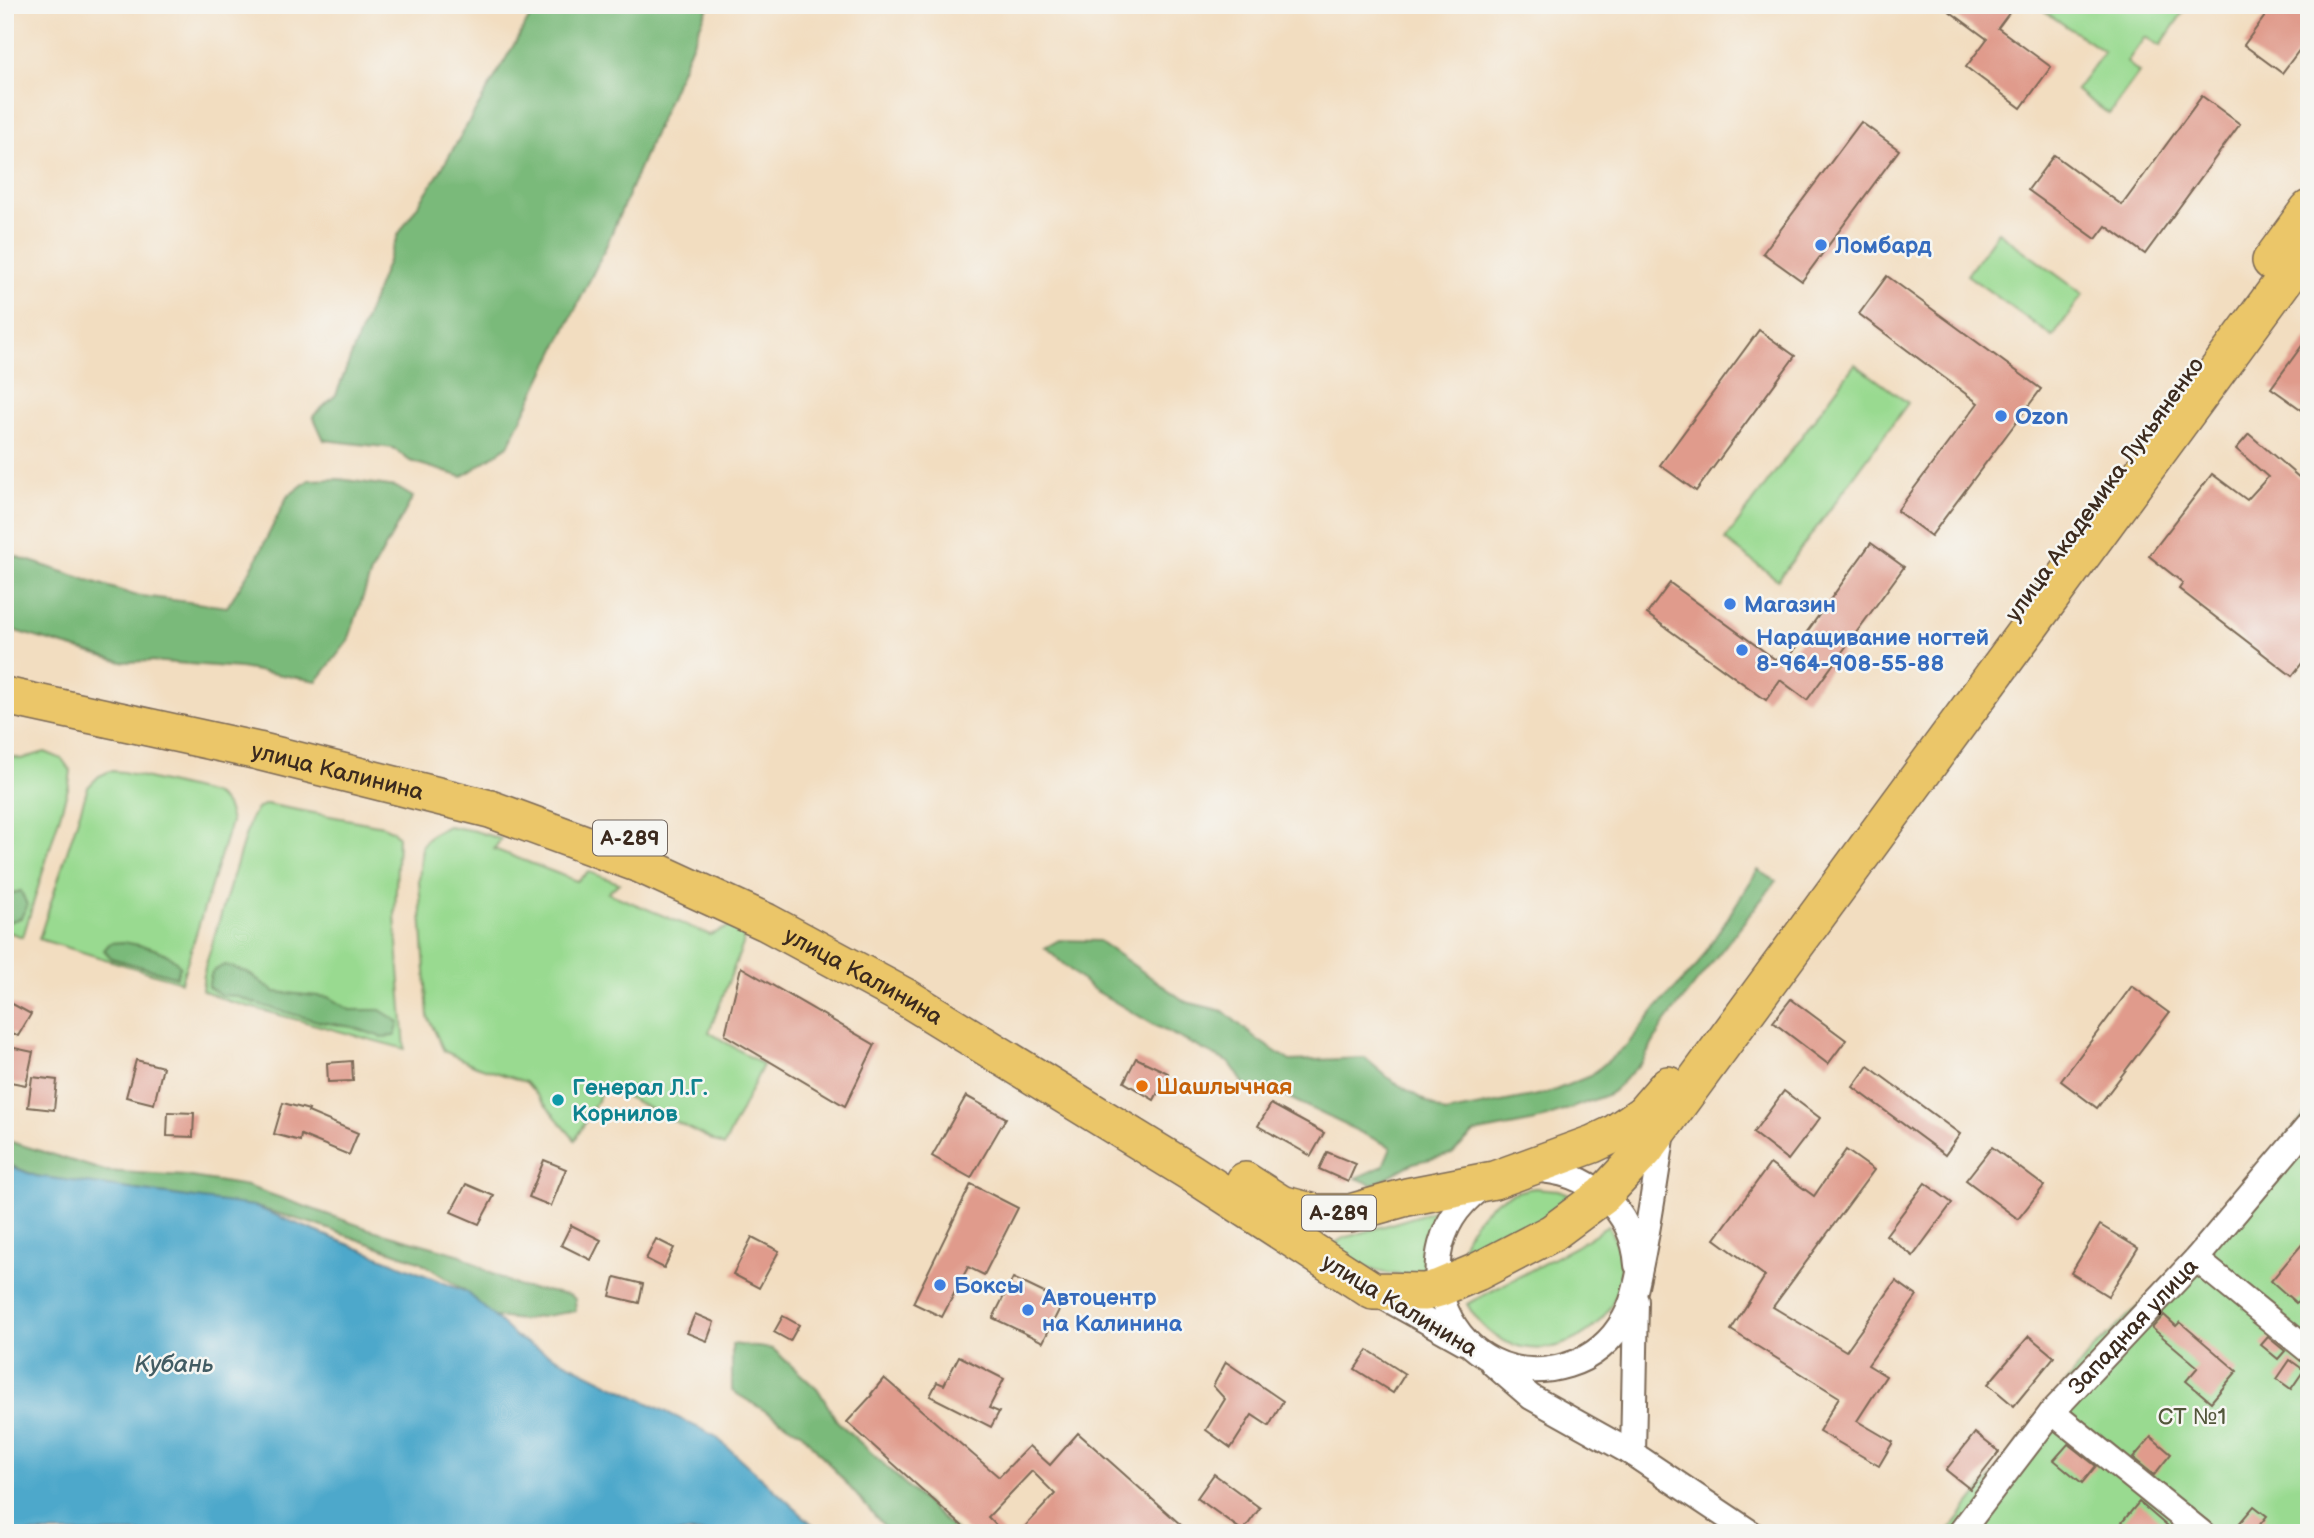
<svg xmlns="http://www.w3.org/2000/svg" width="2314" height="1538" font-family="'Balsamiq Sans',sans-serif">
	<rect width="100%" height="100%" fill="#f6f6f2"/>
	<filter id="ink" filterUnits="userSpaceOnUse"><feTurbulence type="fractalNoise" baseFrequency=".0143" numOctaves="2"/><feDisplacementMap in="SourceGraphic" scale="14" xChannelSelector="R" yChannelSelector="G"/><feConvolveMatrix kernelMatrix="1 2 1 2 8 2 1 2 1" color-interpolation-filters="sRGB"/></filter>
	<filter id="wash" filterUnits="userSpaceOnUse"><feTurbulence type="fractalNoise" baseFrequency=".00686" numOctaves="4" result="noise"/><feDisplacementMap in="SourceGraphic" scale="28" xChannelSelector="R" yChannelSelector="G"/><feGaussianBlur stdDeviation="1.57" result="paint"/><feColorMatrix in="noise" values="0 0 0 0 0 0 0 0 0 0 0 0 0 0 0 0 0 1.4 0 .05"/><feComposite in="paint" operator="in"/></filter>
	<g filter="url(#wash)">
		<rect width="100%" height="100%" fill="#f2ddc0"/>
		<g fill="#99da90" stroke="#6a8257" stroke-width="2">
			<path d="M2048,5h140l-28,41 -15,-9 -18,25 12,11 -30,41 -33,-24 28,-38 -60,-41z"/>
			<path d="M1998,232l85,62 -30,43 -86,-62z"/>
			<path d="M1855,364l53,39 -130,177 -53,-40z"/>
			<path d="M45,752l17,7 9,12 -2,14 -46,152 -18,-6v-176l16,4z"/>
			<path d="M110,771l13,1 90,22c13,7 15,14 18,28l-50,160 -142,-43 49,-152 11,-11z"/>
			<path d="M266,804l117,22 9,4 6,7 -3,79 10,133 -177,-48 -26,-11 3,-23 46,-150 7,-9z"/>
			<path d="M448,826l27,5 26,8 -7,10 83,32 12,-9 30,11 -11,10 102,42 21,-9 13,6 -1,12 -34,88 54,33 -39,81 -119,-60 -30,54 -49,-58 -50,-16 -32,-15 -16,-34 -9,-136 3,-36 10,-11z"/>
			<path d="M2309,1110v423h-362l142,-179 83,-81z"/>
			<path d="M1535,1188l23,2 22,9 -121,67c3,-42 34,-73 76,-78z"/>
			<path d="M1437,1210l-8,18 -7,48c-45,-2 -55,-3 -89,-32l11,-6z"/>
			<path d="M1608,1226c55,95 -87,176 -141,78l108,-57z"/>
		</g>
		<g fill="#7aba7a" stroke="#5a724c" stroke-width="2">
			<path d="M537,5h172l-105,246 -96,195 -46,31 -52,-16 -17,-13 -69,-8 -11,-24 23,-21 62,-160 40,-60z"/>
			<path d="M339,479l57,8 17,10 -42,76 -23,68 -31,40 -77,-13 -90,-7 -28,1 -117,-34v-75l129,42 93,12 27,-43 33,-67 22,-17z"/>
			<path d="M1758,870l18,11 -113,144 -20,36 -33,33 -74,27 -62,12 -22,21 -39,9 -40,22 -17,-7 27,-12 8,-19 -112,-54h-29l-20,-30 -72,-36 -67,-39 -46,-40 14,-8 40,1 87,61 37,9 35,29 32,21 75,-3 26,22 54,33 103,-20 42,-17 37,-31 32,-40 37,-38z"/>
			<path d="M21,891l6,14 -6,13 -12,4 -4,-2v-25z"/>
			<path d="M123,942c20,4 45,7 57,24l-3,11 -66,-19 -7,-8 6,-7z"/>
			<path d="M224,965l23,7 28,20 53,5 22,13h30l19,12 -4,14 -14,1 -29,-10 -31,-5 -61,-17 -24,-9 -14,-1 -14,-8 4,-15z"/>
			<path d="M5,1140l100,31 80,5 62,10 122,43 92,26 27,17 32,15 49,8 6,4 1,12 -55,9 -35,-4 -19,-24 -48,-31 -102,-36 -64,-19 -45,-4 -39,-8 -45,-2 -88,-16 -31,-13z"/>
			<path d="M732,1344l41,5 46,42 18,30 121,112h-68l-88,-100 -70,-42z"/>
		</g>
		<path fill="#4da8cb" stroke="#446974" stroke-width="2" d="M5,1164l31,12 217,30 214,86 50,46 198,98 107,97h-817z"/>
		<g id="blocks">
			<g fill="#e09b8c">
				<path d="M1941,5h74l-17,23 53,39 -30,41 -55,-41 21,-28z"/>
				<path d="M2273,5h36v32l-27,36 -38,-28z"/>
				<path d="M2202,96l38,28 -95,130 -39,-28 -10,13 -68,-49 26,-35 68,50z"/>
				<path d="M1861,122l38,28 -97,131 -39,-28z"/>
				<path d="M1887,276l154,113 -110,147 -34,-25 81,-108 -119,-89z"/>
				<path d="M1759,330l36,26 -99,135 -36,-26z"/>
				<path d="M2309,336v79l-38,-27z"/>
				<path d="M2249,434l60,52v168l-17,22 -113,-87 4,-6 -34,-27 63,-82 35,26 21,-23 -32,-28z"/>
				<path d="M1871,543l33,24 -97,133 -27,-20 -14,20 -119,-86 23,-31 113,82z"/>
				<path d="M741,967l134,78 -30,61 -120,-71z"/>
				<path d="M2132,986l37,27 -72,95 -36,-27z"/>
				<path d="M1791,999l55,41 -18,24 -55,-42z"/>
				<path d="M5,1000l26,14 -13,22 -13,-7z"/>
				<path d="M5,1046l28,6 -7,33 -21,-4z"/>
				<path d="M1136,1058l32,15 -14,27 -30,-18z"/>
				<path d="M136,1060l27,7 -9,37 -28,-7z"/>
				<path d="M352,1061l1,20 -25,1 -1,-19z"/>
				<path d="M1868,1066l92,68 -15,21 -92,-68z"/>
				<path d="M32,1077l25,3 -3,30 -26,-3z"/>
				<path d="M1784,1091l36,27 -32,42 -35,-27z"/>
				<path d="M966,1096l40,22 -35,60 -39,-22z"/>
				<path d="M283,1103l26,7 -1,2 50,21 -9,22 -48,-20 -1,6 -26,-7z"/>
				<path d="M1271,1104l53,29 -13,23 -53,-30z"/>
				<path d="M168,1112l26,1 -1,24 -26,-1z"/>
				<path d="M1992,1147l52,39 -26,33 -52,-39z"/>
				<path d="M1846,1150l28,20 -101,137 73,44 50,-70 21,15 -49,69 18,11 -29,45 36,21 -14,24 -60,-35 20,-34 -108,-67 34,-54 -50,-37 55,-75 44,32z"/>
				<path d="M1327,1152l29,12 -8,18 -29,-13z"/>
				<path d="M544,1160l22,9 -15,37 -22,-9z"/>
				<path d="M1925,1183l27,20 -39,53 -27,-21z"/>
				<path d="M466,1184l28,12 -15,28 -28,-12z"/>
				<path d="M971,1184l47,24 -34,67 -16,-8 -26,50 -29,-14z"/>
				<path d="M571,1225l30,15 -10,20 -30,-15z"/>
				<path d="M2100,1225l38,23 -30,48 -37,-23z"/>
				<path d="M2309,1236v53l-13,14 -25,-22z"/>
				<path d="M752,1237l27,14 -20,37 -26,-14z"/>
				<path d="M656,1239l18,9 -10,20 -18,-9z"/>
				<path d="M615,1277l28,7 -4,19 -29,-7z"/>
				<path d="M1013,1278l50,24 -20,40 -50,-24z"/>
				<path d="M695,1314l19,8 -7,19 -20,-8z"/>
				<path d="M2164,1315l12,11 4,-4 57,49 -26,31 -25,-21 12,-14 -46,-39z"/>
				<path d="M783,1316l16,9 -9,16 -16,-9z"/>
				<path d="M2029,1336l25,21 -40,49 -26,-22z"/>
				<path d="M2268,1337l17,14 -7,8 -17,-14z"/>
				<path d="M1368,1350l37,24 -12,19 -38,-24z"/>
				<path d="M959,1356l45,23 -15,29 10,4 -8,15 -61,-31 7,-14 7,3z"/>
				<path d="M2290,1360l14,10 -13,19 -14,-10z"/>
				<path d="M1226,1362l57,39 -14,25 -17,-11 -21,33 -25,-18 19,-31 -12,-13z"/>
				<path d="M884,1378l115,99 30,-31 21,19 28,-32 112,100h-171l36,-39 -23,-23 -44,46 16,16h-34l-123,-111 25,-27 -1,-1z"/>
				<path d="M1975,1433l24,19 -29,37 -24,-19z"/>
				<path d="M2151,1437l20,17 -17,21 -21,-17z"/>
				<path d="M2068,1444l28,22 -14,17 -28,-23z"/>
				<path d="M1214,1474l46,34 -17,23 -46,-33z"/>
				<path d="M2139,1502l36,31h-62z"/>
				<path d="M2254,1506l13,10 -14,17h-22z"/>
			</g>
		</g>
	</g>
	<g filter="url(#ink)">
		<use href="#blocks" fill-opacity="0" stroke="#7b6957" stroke-width="2"/>
		<g fill="none" stroke-linecap="round" stroke-linejoin="round">
			<g stroke="#7b6957" stroke-width="28">
				<g id="minor">
					<path d="M1533,1170c55,0 100,39 104,95"/>
					<path d="M1487,1184c-101,64 -33,216 81,181 24,-7 44,-24 56,-46 10,-17 13,-37 17,-56 9,-43 15,-87 22,-131"/>
					<path d="M2196,1259l113,92"/>
					<path d="M1380,1295l84,47"/>
					<path d="M1493,1364l38,33 102,57 118,79"/>
					<path d="M2052,1412l150,121"/>
					<path d="M1633,1454l3,-153"/>
					<path id="s1" d="M1960,1533l92,-121 144,-153 113,-134"/>
				</g>
			</g>
			<g stroke="#7b6957" stroke-width="40">
				<g id="highway">
					<path d="M2271,261l38,-52"/>
					<path id="s2" d="M5,696l253,55 232,58 152,56 124,57 141,76 283,174 183,119 52,1 14,-4 38,-16 75,-39 51,-38 41,-44 665,-905"/>
					<path d="M1245,1181l36,23 34,9h35l57,-16 87,-17 99,-36 21,-10 29,-20 25,-29"/>
				</g>
			</g>
			<use href="#minor" stroke="#fff" stroke-width="24"/>
			<use href="#highway" stroke="#ebc669" stroke-width="37"/>
		</g>
	</g>
	<g fill="#3f7fe0" stroke="#f6f6f2" stroke-width="2.5">
		<circle cx="1821" cy="245" r="7"/>
		<circle cx="2001" cy="416" r="7"/>
		<circle cx="1730" cy="604" r="7"/>
		<circle cx="1742" cy="650" r="7"/>
		<circle cx="940" cy="1285" r="7"/>
		<circle cx="1028" cy="1310" r="7"/>
	</g>
	<circle fill="#e8710a" stroke="#f6f6f2" stroke-width="2.5" cx="1142" cy="1086" r="7"/>
	<circle fill="#0f9aa8" stroke="#f6f6f2" stroke-width="2.5" cx="558" cy="1100" r="7"/>
	<g text-anchor="middle" stroke-width="5" stroke-linejoin="round" paint-order="stroke">
		<g fill="#f6f6f2" stroke="#73675e" stroke-width="2">
			<rect x="593" y="820.5" width="74" height="35" rx="5"/>
			<rect x="1302" y="1195.5" width="74" height="35" rx="5"/>
		</g>
		<g font-size="21" font-weight="bold" fill="#3b2a1e">
			<text x="630" y="845">А-289</text>
			<text x="1339" y="1220">А-289</text>
		</g>
		<g font-size="23" font-weight="bold" fill="#366cbe" stroke="#f6f6f2" text-anchor="start">
			<text x="1835" y="253">Ломбард</text>
			<text x="2015" y="424">Ozon</text>
			<text x="1744" y="612">Магазин</text>
			<text x="1756" y="645">Наращивание ногтей<tspan x="1756" dy="26">8-964-908-55-88</tspan></text>
			<text x="954" y="1293">Боксы</text>
			<text x="1042" y="1305">Автоцентр<tspan x="1042" dy="26">на Калинина</tspan></text>
		</g>
		<g font-size="23" fill="#3b2a1e" stroke="#f6f6f2">
			<text transform="translate(2104 489) rotate(-54)" y="8">улица Академика Лукьяненко</text>
			<text dy="8" stroke="none"><textPath href="#s2" startOffset="341">улица Калинина</textPath></text>
			<text dy="8" stroke="none"><textPath href="#s2" startOffset="908">улица Калинина</textPath></text>
			<text transform="translate(1400 1305) rotate(31)" y="8">улица Калинина</text>
			<text dy="8" stroke="none"><textPath href="#s1" startOffset="270">Западная улица</textPath></text>
		</g>
		<g font-size="23" font-weight="bold" fill="#c56008" stroke="#f6f6f2" text-anchor="start">
			<text x="1156" y="1094">Шашлычная</text>
		</g>
		<g font-size="23" font-weight="bold" fill="#0d838f" stroke="#f6f6f2" text-anchor="start">
			<text x="572" y="1095">Генерал Л.Г.<tspan x="572" dy="26">Корнилов</tspan></text>
		</g>
		<g font-size="23" fill="#52563a" stroke="#f6f6f2">
			<text x="2192" y="1424">СТ №1</text>
		</g>
		<g font-size="24" font-style="italic" fill="#425c63" stroke="#f6f6f2">
			<text x="174" y="1372">Кубань</text>
		</g>
	</g>
	<rect width="2314" height="1538" fill="none" stroke="#f6f6f2" stroke-width="28"/>
</svg>
